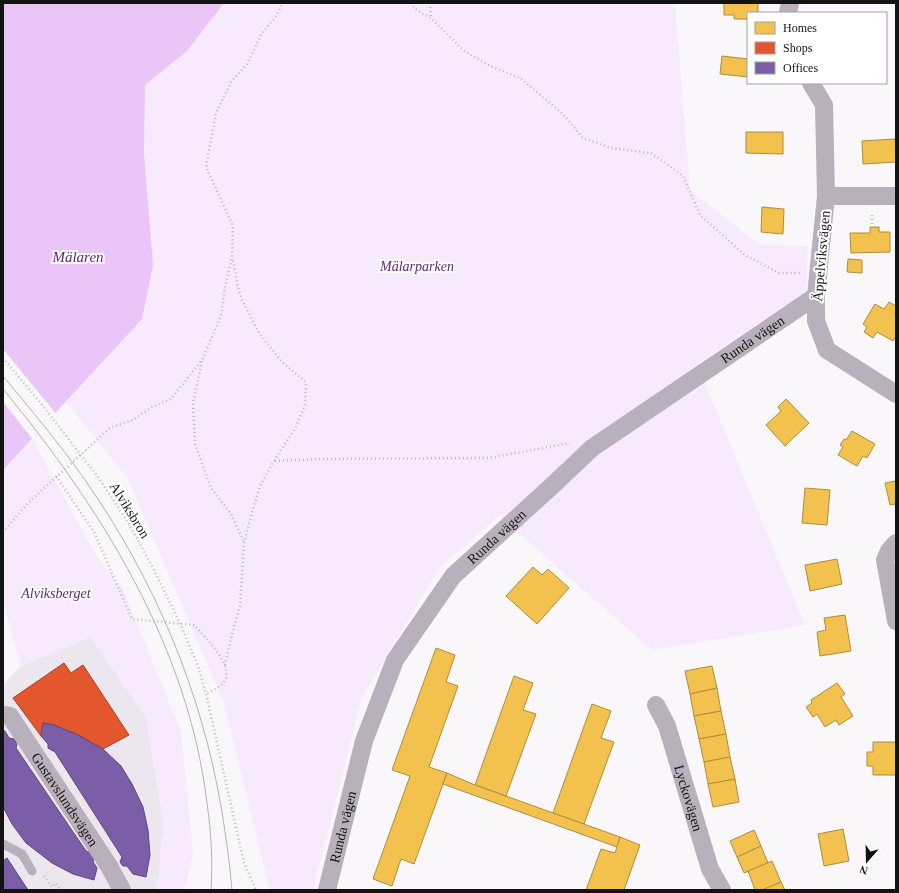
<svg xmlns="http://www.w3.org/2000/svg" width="899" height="893" font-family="'Times New Roman',serif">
	<rect width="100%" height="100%" fill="#f9f7fa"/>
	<path fill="#ece6ee" d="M91,637l55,81 17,101 -4,57 -4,14h-152v-205l18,-19z"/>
	<g fill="#f6eafc">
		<path d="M224,3h451l15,187 70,55 48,1 -2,46 -109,72 108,261 -153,25 -137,-120 -15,-15 -60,52 -78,130 -49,193h-43l-46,-187 -96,-224 -62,-77 76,-83 3,-234 42,-34z"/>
		<path d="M32,439l65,118 26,32 58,143 12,121 -8,37h-30l4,-14 4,-57 -17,-101 -55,-81 -70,29 -18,-65v-131z"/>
	</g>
	<path fill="#eac5f8" d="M3,3h221l-37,48 -42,34 -1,68 9,112 -11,54 -139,151z"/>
	<path fill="#f9f7fa" d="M3,349l54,66 -23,26 -31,-39z"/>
	<g fill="#f2c14e" stroke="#af8d3d">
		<path d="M724,3h34v10h-10l-1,6h-13v-4h-10z"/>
		<path d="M722,56l26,3v18l-28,-3z"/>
		<path d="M746,132h37v22l-37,-1z"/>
		<path d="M895,139l1,23 -33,2 -1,-23z"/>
		<path d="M762,207l22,2 -1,25 -22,-2z"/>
		<path d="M870,227h9v5h11v20l-39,1 -1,-20h20z"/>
		<path d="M848,259l14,1v13l-15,-1z"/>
		<path d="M889,302l7,4 -1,9 1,1v20l-3,5 -16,-9 -4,6 -9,-6 3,-5 -4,-3 12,-20 9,5z"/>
		<path d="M786,399l23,24 -24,23 -19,-21 15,-14 -3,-4z"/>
		<path d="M852,431l23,13 -8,14 -4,-2 -6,10 -19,-11 5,-8 -3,-2 4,-6 2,1z"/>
		<path d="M896,481v28l-1,-5 -5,1 -5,-22z"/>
		<path d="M805,488l25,2 -3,35 -25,-2z"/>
		<path d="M837,559l5,25 -32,7 -5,-26z"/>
		<path d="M533,567l9,8 6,-6 21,19 -32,36 -31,-28z"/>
		<path d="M845,615l6,36 -31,5 -3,-24 9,-2 -2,-12z"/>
		<path d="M436,648l19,7 -9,27 12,4 -29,81 18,6 -33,91 -13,-5 -9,27 -19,-7 37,-103 -18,-6z"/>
		<path d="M712,666l5,22 -27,6 -5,-23z"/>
		<path d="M514,676l19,7 -10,27 13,4 -30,82 -31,-11z"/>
		<path d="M837,683l8,11 -4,3 12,19 -14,9 -3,-5 -11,7 -8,-13 -4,3 -7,-10 6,-4 -1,-3z"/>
		<path d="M717,688l4,23 -27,5 -4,-22z"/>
		<path d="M592,704l19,7 -10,27 13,4 -30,82 -31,-11z"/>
		<path d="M721,711l5,23 -27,5 -5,-23z"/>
		<path d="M726,734l4,23 -26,5 -5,-23z"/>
		<path d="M873,742h23v33h-23v-9h-6v-14h6z"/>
		<path d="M730,757l5,22 -27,5 -4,-22z"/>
		<path d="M447,773l28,12 145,52 -3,10 -174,-63z"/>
		<path d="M735,779l4,23 -26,5 -5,-23z"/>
		<path d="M843,829l6,32 -25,5 -6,-32z"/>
		<path d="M754,830l7,16 -24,11 -7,-16z"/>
		<path d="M620,837l20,8 -16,45h-38l15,-41 14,4z"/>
		<path d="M761,846l7,17 -24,10 -7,-16z"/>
		<path d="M772,861l9,21 -19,8h-7l-7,-19z"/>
		<path d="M781,882l4,8h-23z"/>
	</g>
	<path fill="#e4572e" stroke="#a64326" d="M64,663l7,10 12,-8 46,70 -26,14 -25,-14 -24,-10 -11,-2 -2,13 -28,-38z"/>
	<g fill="#7b5ea7" stroke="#5c487b">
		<path d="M43,723l11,2 24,10 25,14 18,17 11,18 11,23 5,23 2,25 -4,22 -13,-3 -6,-8h-4l-3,-4 2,-5 -67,-105 -7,-4v-4l-7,-8z"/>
		<path d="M3,731h2l4,7 5,1 3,5 -1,4 70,103 5,2 3,5 -1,4 4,6 -3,12 -21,-6 -21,-11 -26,-20 -14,-19 -9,-17z"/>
		<path d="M7,858l21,32h-25v-29z"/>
	</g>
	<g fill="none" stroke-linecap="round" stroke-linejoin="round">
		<g stroke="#bdb8be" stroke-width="2.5" stroke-dasharray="1 3" stroke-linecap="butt">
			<path d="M411,3l4,6 16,9 32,32 25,15 32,13 43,36 20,24 28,10 40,5 32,23 17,39 45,40 34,18h22"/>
			<path d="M430,3l1,15"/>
			<path d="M872,224v-11"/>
			<path d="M3,358l36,43 59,76 31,47 23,42 25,51 21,49 8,28 38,169 12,27"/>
			<path d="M202,361l-9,42 2,41 16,44 20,26 13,28"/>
			<path d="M275,461l43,-2 171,-1 81,-15"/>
			<path d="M56,476l38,56 38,87 62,6c11,12 41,41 30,57 -3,5 -12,9 -18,12"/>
			<path d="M3,532l25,-29 82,-75 23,-8 19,-13 19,-8 31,-39 19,-44 4,-29 7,-29 1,-32 -27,-59 10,-54 15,-31 16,-18 15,-31 13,-15 8,-15"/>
			<path d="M225,665l7,-31 8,-28 4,-63 7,-27 9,-30 14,-25 22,-34 9,-22 1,-23 -24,-20 -23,-29 -17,-33 -4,-13 -5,-27"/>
			<path d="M44,876l8,11 4,-4 5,7"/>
		</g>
		<path stroke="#b8b0ba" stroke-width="9" d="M3,844l19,10 10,17"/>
		<g stroke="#b8b0ba" stroke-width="18">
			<path d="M788,13l2,-10"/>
			<path d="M811,83l13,22 2,91 -10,100v25l11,29 69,44"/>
			<path d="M826,196h70"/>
			<path d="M896,543l-7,8 -4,9 11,61"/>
			<path id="s1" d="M656,705l11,21 43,143 12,21"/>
			<path id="s2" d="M3,715l7,1 99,150 13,24"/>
			<path id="s3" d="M327,890l37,-149 31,-81 58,-84 100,-91 39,-37 224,-152"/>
		</g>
		<g stroke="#b5b1b6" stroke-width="1">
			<path d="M3,376c28,34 57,68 82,104 70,100 117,212 137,332 4,26 8,52 10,78"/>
			<path d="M3,389c98,119 185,257 204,414 4,28 6,58 4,87"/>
		</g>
	</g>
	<g text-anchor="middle" stroke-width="4" stroke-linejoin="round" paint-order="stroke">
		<g font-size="14" fill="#141314" stroke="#fff">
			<text transform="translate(821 256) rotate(-85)" y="5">Äppelviksvägen</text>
			<text dy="5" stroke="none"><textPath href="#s3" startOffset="725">Runda vägen</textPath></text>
			<text transform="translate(130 510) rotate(58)" y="5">Alviksbron</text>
			<text dy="5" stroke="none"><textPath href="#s3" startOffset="401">Runda vägen</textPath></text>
			<text dy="5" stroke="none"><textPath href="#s1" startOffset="99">Lyckovägen</textPath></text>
			<text dy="5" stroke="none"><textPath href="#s2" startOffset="107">Gustavslundsvägen</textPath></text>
			<text dy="5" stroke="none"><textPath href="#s3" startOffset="65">Runda vägen</textPath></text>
		</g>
		<g font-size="14" font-style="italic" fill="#642679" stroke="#fff">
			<text x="417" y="271">Mälarparken</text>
			<text x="56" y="598">Alviksberget</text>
		</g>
		<g font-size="15" font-style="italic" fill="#632578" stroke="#fff">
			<text x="78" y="262">Mälaren</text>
		</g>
	</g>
	<rect width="899" height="893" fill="none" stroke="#141314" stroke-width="8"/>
	<rect x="747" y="12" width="140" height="72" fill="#ffffff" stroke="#a1a1a1"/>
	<rect x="755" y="22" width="20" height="12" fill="#f2c14e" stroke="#a1a1a1"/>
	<text x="783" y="32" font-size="12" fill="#141314">Homes</text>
	<rect x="755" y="42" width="20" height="12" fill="#e4572e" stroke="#a1a1a1"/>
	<text x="783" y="52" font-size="12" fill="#141314">Shops</text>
	<rect x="755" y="62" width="20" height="12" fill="#7b5ea7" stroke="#a1a1a1"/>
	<text x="783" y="72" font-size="12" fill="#141314">Offices</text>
	<g transform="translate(867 861) rotate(200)" stroke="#ffffff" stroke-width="3" paint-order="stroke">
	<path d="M0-3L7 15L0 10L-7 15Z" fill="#141314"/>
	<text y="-6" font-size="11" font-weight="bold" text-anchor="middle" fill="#141314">N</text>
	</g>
</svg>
